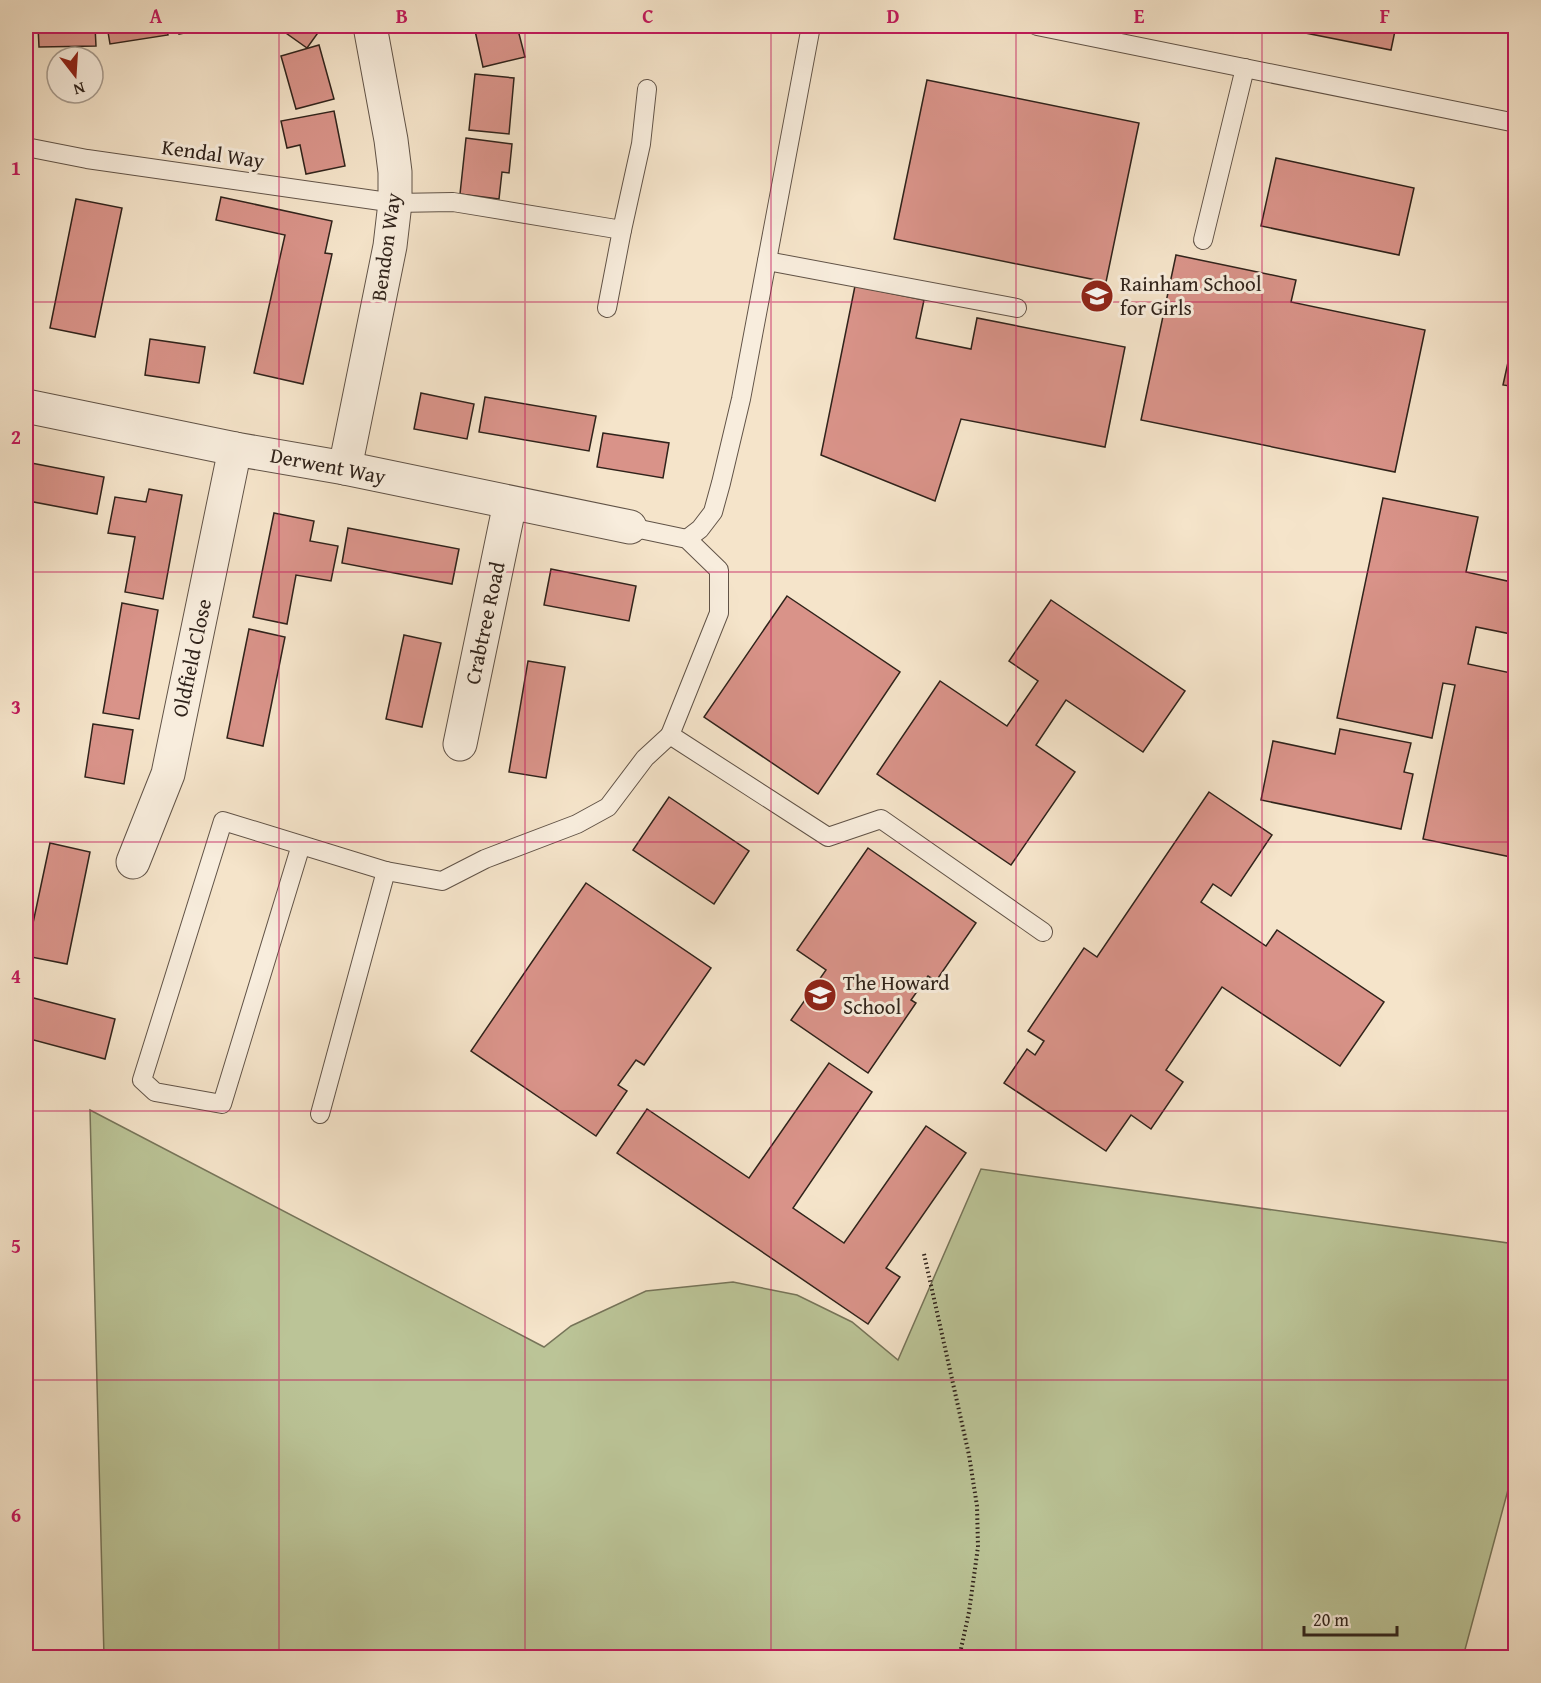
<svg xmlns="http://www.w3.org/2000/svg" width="1541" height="1683" font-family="'Gentium Book Plus',serif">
	<rect width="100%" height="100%" fill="#f5e4ca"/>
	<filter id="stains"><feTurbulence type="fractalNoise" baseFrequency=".00333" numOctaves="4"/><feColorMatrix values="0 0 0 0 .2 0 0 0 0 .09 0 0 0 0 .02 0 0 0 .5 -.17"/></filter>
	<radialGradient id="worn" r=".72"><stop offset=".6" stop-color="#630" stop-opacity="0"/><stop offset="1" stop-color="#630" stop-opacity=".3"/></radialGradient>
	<path fill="#bbc497" stroke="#767459" stroke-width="1.5" d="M90,1110l454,237 27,-21 75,-35 87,-9 64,13 55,27 46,38 83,-191 534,75v220l-52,193h-1359z"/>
	<g fill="#d99389" stroke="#30231b" stroke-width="1.5">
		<path d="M38,26h57l1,20 -57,1z"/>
		<path d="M107,26h59l2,9 -58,9z"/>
		<path d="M177,26h41l-39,8z"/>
		<path d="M276,26h38l6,4 -13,18z"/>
		<path d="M474,26h43l8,31 -42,10z"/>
		<path d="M1270,26h126l-5,24z"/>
		<path d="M319,45l15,54 -38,10 -15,-53z"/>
		<path d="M475,74l39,4 -5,56 -40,-4z"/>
		<path d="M927,80l212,43 -33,159 -212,-43z"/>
		<path d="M334,111l11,55 -39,8 -6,-29 -13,3 -6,-27z"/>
		<path d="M466,138l46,6 -3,29 -7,-1 -3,27 -39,-5z"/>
		<path d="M1276,158l138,30 -15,67 -138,-29z"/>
		<path d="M221,197l111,24 -7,32 7,1 -29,130 -49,-11 31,-138 -69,-15z"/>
		<path d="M76,199l46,9 -27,129 -45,-9z"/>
		<path d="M1176,255l120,25 -5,22 134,28 -30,142 -254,-52z"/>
		<path d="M855,286l69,14 -8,38 55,11 6,-31 148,29 -20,100 -144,-28 -26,82 -114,-46z"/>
		<path d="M1516,326v61l-13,-2z"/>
		<path d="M150,339l55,8 -6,36 -54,-8z"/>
		<path d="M421,393l53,11 -7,35 -53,-10z"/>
		<path d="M485,397l111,19 -7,35 -110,-19z"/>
		<path d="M603,433l66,10 -6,35 -66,-11z"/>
		<path d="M26,462l78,15 -7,37 -69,-13 -2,13z"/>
		<path d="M149,489l33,6 -19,104 -38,-7 10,-55 -27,-4 7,-36 31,5z"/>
		<path d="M1383,498l95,19 -12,55 46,10 4,-16v69l-40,-8 -8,37 48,10v184l-93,-19 32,-154 -12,-2 -11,55 -95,-20z"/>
		<path d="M274,513l40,8 -4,20 28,5 -7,35 -35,-6 -9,49 -34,-7z"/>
		<path d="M348,528l111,21 -7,35 -110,-21z"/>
		<path d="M551,569l85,17 -7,35 -85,-16z"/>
		<path d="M787,596l113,76 -82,122 -114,-77z"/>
		<path d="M1051,600l134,91 -42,61 -77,-52 -30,45 39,27 -64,93 -134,-91 63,-93 67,45 31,-45 -29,-20z"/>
		<path d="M122,603l36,7 -19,109 -36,-6z"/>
		<path d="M249,629l36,8 -22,109 -36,-8z"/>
		<path d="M404,635l37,8 -19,84 -36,-8z"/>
		<path d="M528,661l37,6 -19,111 -37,-6z"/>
		<path d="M93,724l40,6 -9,54 -39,-7z"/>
		<path d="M1340,729l71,14 -7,29 9,2 -12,55 -140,-29 12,-59 62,13z"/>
		<path d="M1209,792l63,43 -41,61 -18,-12 -12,18 65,44 11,-16 107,72 -44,64 -118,-79 -56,83 17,12 -32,47 -20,-14 -25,36 -102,-68 23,-34 8,6 9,-14 -16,-10 56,-83 13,9z"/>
		<path d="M669,797l80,54 -35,53 -81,-54z"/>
		<rect x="26" y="830" width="2" height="36"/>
		<path d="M50,843l40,9 -23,112 -41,-8z"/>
		<path d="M868,848l108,75 -40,58 -8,-5 -17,24 5,3 -48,70 -77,-53 35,-50 -29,-20z"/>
		<path d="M586,883l125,85 -67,97 -8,-5 -18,25 9,6 -31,45 -125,-85z"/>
		<path d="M26,996l89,23 -10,40 -79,-21z"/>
		<path d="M829,1063l43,29 -79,116 51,35 82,-117 40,27 -80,115 14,9 -32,47 -251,-171 30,-44 102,69z"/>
	</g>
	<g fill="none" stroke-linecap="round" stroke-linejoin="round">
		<g stroke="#615347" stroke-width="20">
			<g id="lane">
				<path d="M1037,26l479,97"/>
				<path d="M26,147l61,12 308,44 58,-1 169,28 19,-86 6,-55"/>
				<path d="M1203,240l42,-172"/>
				<path d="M767,261l250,47"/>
				<path d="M607,308l15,-78"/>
				<path d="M630,527l57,12 32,31v43l-49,122 158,102 53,-18 162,113"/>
				<path d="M687,539l13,-10 13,-17 8,-29 20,-84 70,-373"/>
				<path d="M301,845l-79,259 -67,-12 -13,-12 81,-259 163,50 56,10 43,-22 92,-35 31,-17 37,-49 25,-23"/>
				<path d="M320,1114l66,-243"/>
			</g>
		</g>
		<g stroke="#615347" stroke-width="35">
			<g id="street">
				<path d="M26,406l209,43 110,19 285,59"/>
				<path d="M345,468l45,-222 5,-43v-31l-4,-32 -21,-114"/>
				<path d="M460,744l50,-241"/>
				<path d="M133,862l35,-88 67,-325"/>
			</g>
		</g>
		<path stroke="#30231b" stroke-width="4" stroke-dasharray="1.5 3" stroke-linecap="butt" d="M924,1254l45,201 8,51 1,41 -9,65 -10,46"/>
		<use href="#lane" stroke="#f8eddd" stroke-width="18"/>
		<use href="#street" stroke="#f8eddd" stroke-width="33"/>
	</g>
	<path fill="none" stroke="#c2185b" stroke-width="1.5" stroke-opacity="0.55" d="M279,26v1632M525,26v1632M771,26v1632M1016,26v1632M1262,26v1632M26,302h1490M26,572h1490M26,842h1490M26,1111h1490M26,1380h1490"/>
	<defs>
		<g id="school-disc" transform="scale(1.725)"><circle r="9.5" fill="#8f2418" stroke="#f8eddd"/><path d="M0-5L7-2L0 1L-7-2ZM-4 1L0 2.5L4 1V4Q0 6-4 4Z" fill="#fff"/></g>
	</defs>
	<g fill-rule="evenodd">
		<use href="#school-disc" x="1097" y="296"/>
		<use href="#school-disc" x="820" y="995"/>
	</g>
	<g text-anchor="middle" stroke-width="6" stroke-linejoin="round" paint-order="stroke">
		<g font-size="21" fill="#30231b" stroke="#f8eddd">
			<text transform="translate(213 154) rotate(8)" y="7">Kendal Way</text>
			<text transform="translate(386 247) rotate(-82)" y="7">Bendon Way</text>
			<text transform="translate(328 466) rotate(11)" y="7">Derwent Way</text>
			<text transform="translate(485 623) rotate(-78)" y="7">Crabtree Road</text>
			<text transform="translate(192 658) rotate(-78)" y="7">Oldfield Close</text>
		</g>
		<g font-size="21" fill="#30231b" stroke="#f8eddd" text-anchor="start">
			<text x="1120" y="291">Rainham School<tspan x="1120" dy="24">for Girls</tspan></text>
			<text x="843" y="990">The Howard<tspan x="843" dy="24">School</tspan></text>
		</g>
	</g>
	<rect width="1541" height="1683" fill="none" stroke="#f5e4ca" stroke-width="66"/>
	<g transform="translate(75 75) rotate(163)"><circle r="28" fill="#f8eddd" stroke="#a89c8f" stroke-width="1.5"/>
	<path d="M0-4.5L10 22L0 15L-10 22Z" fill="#8f2418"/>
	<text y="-9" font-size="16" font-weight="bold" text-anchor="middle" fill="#30231b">N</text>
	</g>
	<path d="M1304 1626v9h93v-9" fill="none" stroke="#30231b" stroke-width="3"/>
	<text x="1313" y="1626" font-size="18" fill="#30231b" stroke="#f8eddd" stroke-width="4.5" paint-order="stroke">20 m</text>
	<rect x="33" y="33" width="1475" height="1617" fill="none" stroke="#c2185b" stroke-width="2"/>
	<g font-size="20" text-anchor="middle" font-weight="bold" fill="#c2185b">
		<text x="156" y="23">A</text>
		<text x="402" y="23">B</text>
		<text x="648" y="23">C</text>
		<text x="893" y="23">D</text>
		<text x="1139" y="23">E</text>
		<text x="1385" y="23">F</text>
		<text x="16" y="175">1</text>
		<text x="16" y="444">2</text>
		<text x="16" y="714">3</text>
		<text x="16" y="983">4</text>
		<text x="16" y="1253">5</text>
		<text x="16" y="1522">6</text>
	</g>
	<rect width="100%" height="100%" filter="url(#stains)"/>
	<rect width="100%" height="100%" fill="url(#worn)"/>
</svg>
